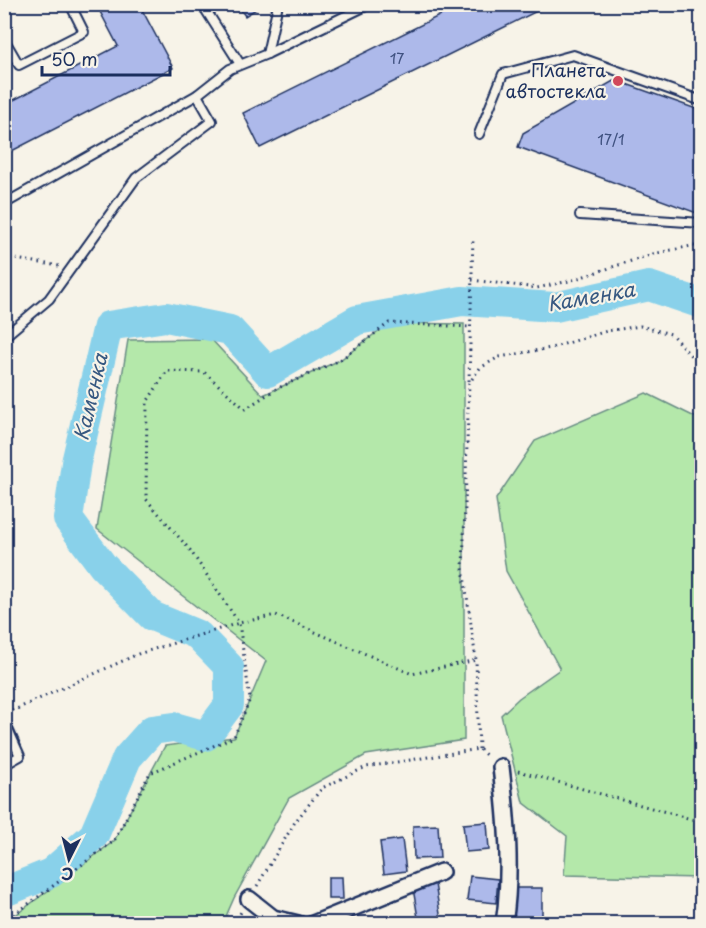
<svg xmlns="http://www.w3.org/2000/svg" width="706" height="928" font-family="'Playpen Sans',sans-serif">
	<rect width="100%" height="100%" fill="#f7f3e8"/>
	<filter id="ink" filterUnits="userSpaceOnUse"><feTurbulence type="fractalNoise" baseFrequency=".0167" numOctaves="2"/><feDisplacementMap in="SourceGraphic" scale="12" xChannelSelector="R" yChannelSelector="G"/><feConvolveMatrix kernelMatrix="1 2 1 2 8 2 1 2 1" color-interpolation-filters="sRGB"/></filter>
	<g filter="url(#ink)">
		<g fill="#b4e8aa" stroke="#688c84" stroke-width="1.5">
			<path d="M389,323l75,1v416l-98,15 -77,43 -55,100 -11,25h-218l109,-82 51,-95 69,-9 32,-76 -169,-132 31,-189 83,-1 52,56 77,-35z"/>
			<path d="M646,393l55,27v458l-137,-3 3,-39 -44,-34 -22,-87 18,-17 41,-29 -54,-98 -10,-72 39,-58z"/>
		</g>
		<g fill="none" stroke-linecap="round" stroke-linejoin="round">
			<path stroke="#89d1ea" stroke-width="30" d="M4,892l47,-19 43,-38 33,-77 25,-28 22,-3 32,9 23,-31v-38l-31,-32 -46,-19 -49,-50 -35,-47 8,-56 32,-137 58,-9 64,13 38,42 89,-52 105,-19 93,6 94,-21 53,18"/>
		</g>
		<g fill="#adb9ea" stroke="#1b2f5e" stroke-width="1.5">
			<path d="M96,4h43l34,64 -169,87v-63l6,10 108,-56z"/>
			<path d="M241,4h23l-19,12 -7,-10z"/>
			<path d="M463,4h88l-291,144 -17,-35z"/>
			<path d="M615,80l87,31v104l-184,-68 5,-14z"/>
			<path d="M487,822l2,28 -23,2 -3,-28z"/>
			<path d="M438,825l2,33 -26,1 -1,-33z"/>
			<path d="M402,839l4,32 -22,3 -4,-32z"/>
			<path d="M470,876l28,3 -2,24 -29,-3z"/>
			<path d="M328,877h14l1,22h-15z"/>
			<path d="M435,884l6,36 -22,4 -6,-36z"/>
			<rect x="514" y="888" width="28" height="35"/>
			<path d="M613,918l28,1v5h-28z"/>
		</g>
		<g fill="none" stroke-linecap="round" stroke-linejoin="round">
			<g stroke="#1b2f5e" stroke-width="12">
				<g id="lane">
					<path d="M202,4l38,60"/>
					<path d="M4,39l15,26 65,-33 -14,-28"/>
					<path d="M267,54l11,-50"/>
					<path d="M479,134l24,-60 70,-19 129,46"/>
					<path d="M4,204l193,-109 33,-26 37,-15 103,-50"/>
					<path d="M580,215l122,8"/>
					<path d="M4,337l45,-38 87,-121 76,-57 -15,-26"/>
					<path d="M4,720l16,36 -16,9"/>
				</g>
			</g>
			<g stroke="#1b2f5e" stroke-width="20">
				<g id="street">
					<path d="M501,767c6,52 11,105 3,157"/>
					<path d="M249,899l24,19 25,6"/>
					<path d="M313,924l128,-52"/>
				</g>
			</g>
			<g stroke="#1b2f5e" stroke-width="3" stroke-dasharray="1.5 4.5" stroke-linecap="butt">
				<path d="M4,257l55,9"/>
				<path d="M472,280l65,8 32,-7 84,-27 38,-8h11"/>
				<path d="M469,381l4,-144"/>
				<path d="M12,711l126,-57 101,-31 37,-8 136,59 64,-14"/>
				<path d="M479,749l-3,-89 -13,-92 6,-185 11,-15 19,-11 52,-9 56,-17 33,-5 31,8 31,34"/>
				<path d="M518,771l184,51"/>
				<path d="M257,886l38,-64 27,-34 44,-21 113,-18 9,8"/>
				<path d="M4,922l110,-81 36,-68 84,-36 16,-38 -11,-76 -49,-73 -44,-51 1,-97 20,-31 37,1 41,37 31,-20 64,-29 49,-37 81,4"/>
				<path d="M234,924l7,-12"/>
			</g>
			<use href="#lane" stroke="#f7f3e8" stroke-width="8"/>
			<use href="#street" stroke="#f7f3e8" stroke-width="15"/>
		</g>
	</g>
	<circle fill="#d1495b" stroke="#f7f3e8" stroke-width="2" cx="618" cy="81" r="6"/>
	<g text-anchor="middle" stroke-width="4.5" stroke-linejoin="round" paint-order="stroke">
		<g font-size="15" fill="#405281">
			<text x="397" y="64">17</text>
			<text x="611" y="145">17/1</text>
		</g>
		<g font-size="18" fill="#1b2f5e" stroke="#f7f3e8" text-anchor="end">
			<text x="606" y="77">Планета<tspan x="606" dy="21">автостекла</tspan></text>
		</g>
		<g font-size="20" font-style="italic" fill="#365881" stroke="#f7f3e8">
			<text transform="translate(591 297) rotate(-10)" y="7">Каменка</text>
			<text transform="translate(91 397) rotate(-77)" y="7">Каменка</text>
		</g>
	</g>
	<rect width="706" height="928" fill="none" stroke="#f7f3e8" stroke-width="24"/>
	<rect x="12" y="12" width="682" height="904" fill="none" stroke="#1b2f5e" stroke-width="2" filter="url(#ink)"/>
	<g transform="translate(69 859) rotate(186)" stroke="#f7f3e8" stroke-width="4.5" paint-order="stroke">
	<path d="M0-4.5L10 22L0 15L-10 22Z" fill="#1b2f5e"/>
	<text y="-9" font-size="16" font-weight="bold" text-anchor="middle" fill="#1b2f5e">С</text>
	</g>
	<path d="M42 66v9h128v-9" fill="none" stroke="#1b2f5e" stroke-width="3"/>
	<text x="51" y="66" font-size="18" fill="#1b2f5e" stroke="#f7f3e8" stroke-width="4.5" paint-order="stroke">50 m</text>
</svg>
